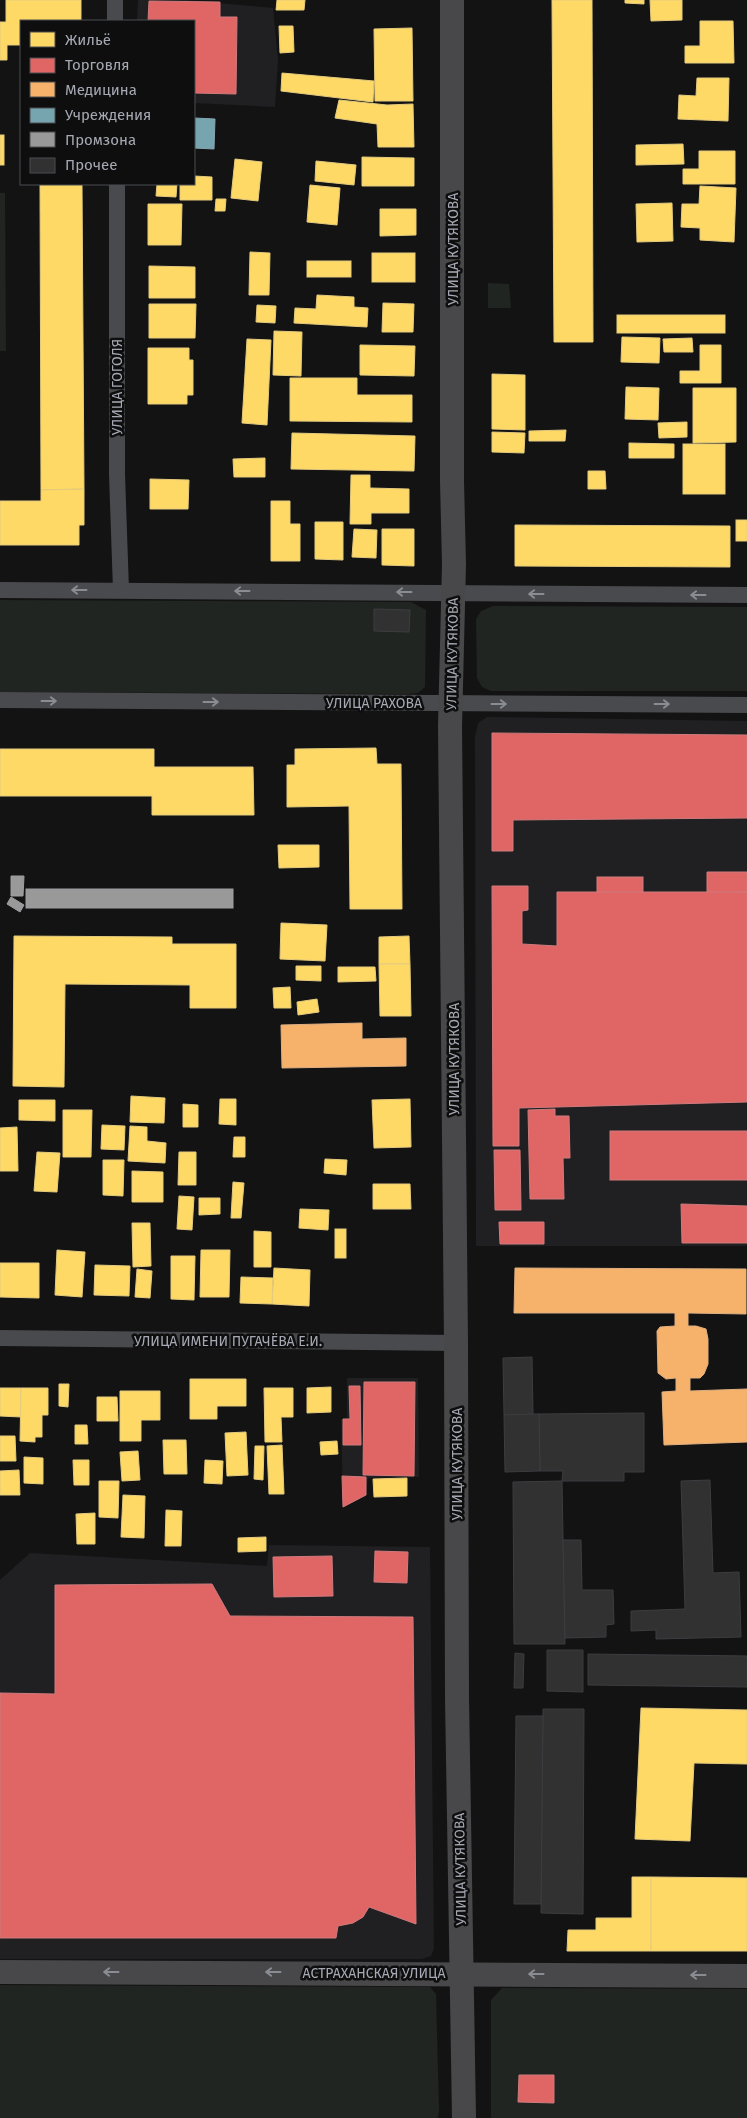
<svg xmlns="http://www.w3.org/2000/svg" width="747" height="2118" font-family="'Fira Sans',sans-serif">
	<rect width="100%" height="100%" fill="#131314"/>
	<g fill="#202022">
		<path d="M138,0h48l87,8 5,52 -3,47 -81,-4v-82h-57z"/>
		<path d="M487,717l260,4v525h-271l-1,-509 3,-14z"/>
		<path d="M347,1378h71l1,99 -51,1 -2,17 -23,12 -2,-88 6,-1z"/>
		<path d="M269,1545l161,2 4,402 -3,7 -9,3h-422v-379l30,-27 237,13z"/>
	</g>
	<g fill="#202521">
		<path d="M0,193h5l1,158h-6z"/>
		<path d="M488,283l21,1 2,24h-23z"/>
		<path d="M0,600l411,2 15,8 -1,77 -7,6 -9,1 -409,-2z"/>
		<path d="M493,606l254,1v84h-256l-9,-4 -5,-9 -1,-59 5,-8z"/>
		<path d="M0,1985l430,2 6,7 3,116 -1,8h-438z"/>
		<path d="M502,1988l245,1v129h-256v-118z"/>
	</g>
	<g fill="#ffd966" stroke="#e4cb7d">
		<path d="M6,0h75v21h-60v24h-14v15h-7v-38h6z"/>
		<path d="M277,0h28l-1,10h-28z"/>
		<path d="M552,0h40l1,342h-39z"/>
		<path d="M625,0h19v4l-19,-1z"/>
		<path d="M650,0h32v20l-31,1z"/>
		<path d="M700,21h33l1,42h-49v-17h15z"/>
		<path d="M279,26h14l1,26 -14,1z"/>
		<path d="M412,28l1,73h-38l-1,-72z"/>
		<path d="M282,73l92,8 -1,21 -92,-11z"/>
		<path d="M697,78h32l-1,43 -50,-2 1,-24 17,1z"/>
		<path d="M339,100l48,5 26,-1 1,43h-36l-1,-23 -42,-6z"/>
		<rect x="0" y="135" width="4" height="30"/>
		<path d="M683,144l1,20 -48,1v-20z"/>
		<path d="M699,151h36v33h-52v-15h16z"/>
		<path d="M362,157l52,1v28h-52z"/>
		<path d="M235,159l27,3 -4,39 -27,-3z"/>
		<path d="M316,161l40,4 -2,20 -39,-4z"/>
		<path d="M194,176l18,1v23h-32v-16h14z"/>
		<path d="M40,184h42l2,305 -43,1z"/>
		<path d="M157,184h20l-1,13 -20,-1z"/>
		<path d="M310,185l30,3 -3,37 -30,-3z"/>
		<path d="M700,186l36,2 -2,54 -34,-2v-12l-19,-1 1,-23h17z"/>
		<path d="M216,199h10l-1,12h-10z"/>
		<path d="M672,203l1,38 -36,1 -1,-38z"/>
		<path d="M148,204h34l-1,41h-33z"/>
		<path d="M380,209h36v26l-36,1z"/>
		<path d="M250,252l20,1 -1,42h-20z"/>
		<rect x="372" y="253" width="43" height="29"/>
		<rect x="307" y="261" width="44" height="16"/>
		<path d="M149,266l46,1v31h-46z"/>
		<path d="M317,295l37,2v10l14,1 -1,19 -73,-4 1,-15 21,1z"/>
		<path d="M383,303l31,1 -1,28h-31z"/>
		<path d="M149,304h47l-1,34h-46z"/>
		<path d="M257,305l19,1 -1,17 -19,-1z"/>
		<rect x="617" y="315" width="108" height="18"/>
		<path d="M274,331l28,1 -1,44 -28,-1z"/>
		<path d="M622,337l38,1 -1,25 -38,-1z"/>
		<path d="M692,338l1,14h-29l-1,-13z"/>
		<path d="M247,339l24,1 -4,85 -25,-2z"/>
		<path d="M360,345l55,1 -1,30 -54,-1z"/>
		<path d="M700,345h21v38h-41v-12h20z"/>
		<path d="M148,348h41v12h4v35h-6v9h-39z"/>
		<path d="M492,374l33,1v55l-33,-1z"/>
		<path d="M290,378h67v17h55v27l-122,-1z"/>
		<path d="M626,387l33,1 -1,32 -33,-1z"/>
		<path d="M693,388h43v54l-43,1z"/>
		<path d="M687,422v15l-28,1 -1,-15z"/>
		<path d="M566,430l-1,11h-36v-10z"/>
		<path d="M492,432l33,1 -1,20 -32,-1z"/>
		<path d="M292,433l123,3 -1,35 -123,-2z"/>
		<path d="M629,443l45,1v14h-45z"/>
		<rect x="683" y="444" width="42" height="50"/>
		<path d="M265,458v19h-31l-1,-18z"/>
		<path d="M588,471h17l1,18h-18z"/>
		<path d="M351,475h19v13l39,1v24h-38v11h-21z"/>
		<path d="M150,479l39,1 -1,29h-38z"/>
		<path d="M84,489v36h-5v20h-79v-44h41v-11z"/>
		<path d="M271,501h19v23h10v37h-29z"/>
		<rect x="736" y="520" width="11" height="21"/>
		<path d="M315,522h28v38l-28,-1z"/>
		<path d="M515,525l215,1v41l-215,-1z"/>
		<path d="M354,529l23,1 -1,28 -24,-1z"/>
		<path d="M382,529h32v37l-32,-1z"/>
		<path d="M376,748l1,16h24l1,145h-52l-1,-103 -62,1v-42h8v-16z"/>
		<path d="M0,749h154v18h99l1,48h-102v-19h-152z"/>
		<path d="M278,845h41v22l-40,1z"/>
		<path d="M281,923l46,2 -2,36 -45,-2z"/>
		<path d="M14,936l158,1v7h64v64h-46v-23l-125,-1 -1,103 -51,-1z"/>
		<path d="M409,936l1,28h-31v-27z"/>
		<path d="M379,964h31l1,52h-31z"/>
		<path d="M296,966h25v15l-25,-1z"/>
		<path d="M338,967h37l1,14 -38,1z"/>
		<path d="M290,987l1,21h-17l-1,-20z"/>
		<path d="M317,999l2,13 -21,3 -1,-13z"/>
		<path d="M131,1096l34,2 -1,25 -34,-1z"/>
		<path d="M220,1099h16v26l-17,-1z"/>
		<path d="M410,1099l1,48 -37,1 -2,-48z"/>
		<path d="M19,1100h36v21l-36,-1z"/>
		<path d="M183,1104l15,1v22h-15z"/>
		<path d="M63,1110h29l-1,47h-28z"/>
		<path d="M102,1125l23,1 -1,24 -23,-1z"/>
		<path d="M130,1126l17,1v14l19,2 -1,20 -37,-2z"/>
		<path d="M17,1127l1,44h-18v-43z"/>
		<path d="M234,1137h11v20h-12z"/>
		<path d="M37,1152l23,1 -3,39 -23,-1z"/>
		<path d="M179,1152h17v33h-18z"/>
		<path d="M325,1159l22,1 -1,15 -22,-2z"/>
		<path d="M103,1160h21l-1,36 -20,-1z"/>
		<path d="M132,1171l31,1v30h-31z"/>
		<path d="M233,1182l11,1 -3,35h-10z"/>
		<path d="M373,1184h37l1,25h-38z"/>
		<path d="M179,1196l15,1 -2,33 -15,-1z"/>
		<path d="M199,1198h21v16l-21,1z"/>
		<path d="M300,1209l29,1 -1,20 -29,-2z"/>
		<path d="M132,1223h18l1,43 -18,1z"/>
		<rect x="335" y="1229" width="11" height="29"/>
		<path d="M254,1231l17,1v35h-17z"/>
		<path d="M57,1250l28,2 -3,45 -27,-2z"/>
		<path d="M201,1250h29l-1,47h-29z"/>
		<path d="M171,1256h24l-1,44 -23,-1z"/>
		<path d="M0,1263h39v35l-39,-1z"/>
		<path d="M95,1265l35,1 -1,30 -35,-1z"/>
		<path d="M274,1268l36,2 -1,36 -37,-2z"/>
		<path d="M137,1269l15,2 -2,27 -15,-1z"/>
		<path d="M241,1277l32,1 -1,26 -32,-1z"/>
		<path d="M190,1379h56v27h-29v13h-27z"/>
		<path d="M59,1384h10l-1,23 -9,-1z"/>
		<path d="M331,1387v25l-24,1v-25z"/>
		<path d="M0,1388h21v29l-21,-1z"/>
		<path d="M21,1388h27v27h-6v22h-7v5l-15,-1z"/>
		<path d="M264,1388h29v29h-12l1,25h-17z"/>
		<path d="M120,1391h40v29h-19v21h-21z"/>
		<path d="M97,1397h20l1,24h-21z"/>
		<path d="M75,1425h12l1,19h-13z"/>
		<path d="M246,1432l2,43 -21,1 -2,-43z"/>
		<path d="M0,1436h15l1,25h-16z"/>
		<path d="M163,1440h23l1,34h-23z"/>
		<path d="M337,1441l1,13 -17,1 -1,-13z"/>
		<path d="M282,1445l2,49h-15l-2,-48z"/>
		<path d="M255,1446h9l-1,34 -9,-1z"/>
		<path d="M138,1451l2,29 -18,1 -2,-29z"/>
		<path d="M24,1457l19,1v26l-19,-1z"/>
		<path d="M73,1460h16v25h-15z"/>
		<path d="M205,1460l18,1 -1,23 -18,-1z"/>
		<path d="M19,1470l1,25h-20v-24z"/>
		<path d="M407,1478v18l-33,1 -1,-18z"/>
		<path d="M99,1481h20l-1,37 -19,-1z"/>
		<path d="M123,1495l22,1 -1,42 -23,-1z"/>
		<path d="M166,1510l16,1 -1,35h-16z"/>
		<path d="M95,1513v31h-18l-1,-30z"/>
		<path d="M266,1537v14l-28,1v-14z"/>
		<path d="M641,1708l106,2v54l-53,-1 -4,78 -55,-2z"/>
		<path d="M632,1877h19v74h-84l1,-21h28v-12h36z"/>
		<path d="M651,1877l96,1v73h-96z"/>
	</g>
	<g fill="#e06666" stroke="#cf7a7d">
		<path d="M149,1l71,1v15h17l-1,77 -42,-1v-72h-46z"/>
		<path d="M492,733l255,2v83l-234,2v31h-21z"/>
		<path d="M707,872h40v20l-40,1z"/>
		<rect x="597" y="877" width="46" height="16"/>
		<path d="M492,886h36v24l-6,1v33l35,2v-54h190v210l-228,6v38h-26z"/>
		<path d="M555,1109v7h14l1,42h-7l1,41h-34l-2,-89z"/>
		<rect x="610" y="1131" width="137" height="49"/>
		<path d="M494,1150h26l1,60h-26z"/>
		<path d="M681,1204l66,2v37h-65z"/>
		<path d="M499,1222h45v22h-44z"/>
		<path d="M364,1382h51l-1,94 -51,-1z"/>
		<path d="M349,1386h11l1,59h-18v-26h7z"/>
		<path d="M342,1476l24,1v18l-23,12z"/>
		<path d="M375,1551l33,1 -1,31 -33,-1z"/>
		<path d="M332,1556l1,40 -59,1 -1,-40z"/>
		<path d="M212,1584l18,32 183,1 3,307 -47,-17 -6,10 -10,6 -15,3 -2,12h-336v-245l55,1v-109z"/>
		<path d="M519,2075h35v28l-36,-1z"/>
	</g>
	<g fill="#f6b26b" stroke="#deaf81">
		<path d="M362,1023v16l44,-1v28l-124,2 -1,-43z"/>
		<path d="M515,1268l231,1v45l-58,-1v13h8l10,3 2,10v25l-4,10 -4,4h-10v13l57,-2v53l-83,3 -2,-53 14,-1v-13l-10,1 -8,-6 -1,-42 3,-4 15,-1v-13h-161z"/>
	</g>
	<path fill="#76a5af" stroke="#84a6b0" d="M194,118l21,1 -1,30 -20,-1z"/>
	<g fill="#999" stroke="#9d9ea1">
		<path d="M11,876h13l-1,20h-12z"/>
		<rect x="26" y="889" width="207" height="19"/>
		<path d="M11,897l13,8 -4,7 -13,-8z"/>
	</g>
	<g fill="#313132" stroke="#3c3d40">
		<path d="M374,609l36,1 -1,22 -35,-1z"/>
		<path d="M532,1357l1,57 -29,1 -1,-57z"/>
		<path d="M644,1413v59h-20v9h-62l1,-10h-23l-1,-57z"/>
		<path d="M533,1414h6l1,57 -35,1 -1,-57z"/>
		<path d="M710,1480l3,93 26,-1 2,65 -85,2v-9l-25,1v-20l54,-2 -4,-128z"/>
		<path d="M562,1481l3,163h-51l-1,-162z"/>
		<path d="M563,1540h18l1,50h31l1,34 -8,1v12l-41,1z"/>
		<path d="M547,1650h36v42l-36,-1z"/>
		<path d="M515,1653l9,1 -1,34h-9z"/>
		<path d="M588,1654l159,2v31l-159,-2z"/>
		<path d="M543,1709h41l-1,205 -42,-1z"/>
		<path d="M516,1716h27l-2,188h-27z"/>
	</g>
	<g fill="none" stroke-linecap="round" stroke-linejoin="round">
		<g stroke="#494a4d" stroke-width="16">
			<path d="M115,0v21"/>
			<path d="M117,184v290l4,116"/>
			<path d="M0,590l747,5"/>
			<path d="M0,700l747,5"/>
			<path d="M0,1338l456,5"/>
		</g>
		<g stroke="#48484a" stroke-width="24">
			<path d="M452,0v481l2,83 -4,162 6,617 1,355 7,420"/>
			<path d="M0,1972l747,4"/>
		</g>
	</g>
	<defs><path id="oneway-shaft" d="M-6 0H5M1.5-3L5.5 0L1.5 3" fill="none" stroke-width="1.6" stroke-linecap="round" stroke-linejoin="round" transform="scale(1.25)"/></defs>
	<g stroke="#8a8c94">
		<use href="#oneway-shaft" transform="translate(79 590) rotate(-180)"/>
		<use href="#oneway-shaft" transform="translate(242 591) rotate(-180)"/>
		<use href="#oneway-shaft" transform="translate(404 592) rotate(-180)"/>
		<use href="#oneway-shaft" transform="translate(536 594) rotate(-180)"/>
		<use href="#oneway-shaft" transform="translate(698 595) rotate(-180)"/>
		<use href="#oneway-shaft" transform="translate(49 701)"/>
		<use href="#oneway-shaft" transform="translate(211 702)"/>
		<use href="#oneway-shaft" transform="translate(499 704)"/>
		<use href="#oneway-shaft" transform="translate(662 704)"/>
		<use href="#oneway-shaft" transform="translate(111 1972) rotate(-180)"/>
		<use href="#oneway-shaft" transform="translate(273 1972) rotate(-180)"/>
		<use href="#oneway-shaft" transform="translate(536 1974) rotate(-180)"/>
		<use href="#oneway-shaft" transform="translate(698 1975) rotate(-180)"/>
	</g>
	<g text-anchor="middle" stroke-width="5" stroke-linejoin="round" paint-order="stroke">
		<g font-size="14" fill="#a6a9b3" stroke="#0e0e0f">
			<text transform="translate(453 249) rotate(-90)" y="5">УЛИЦА КУТЯКОВА</text>
			<text transform="translate(117 387) rotate(-90)" y="5">УЛИЦА ГОГОЛЯ</text>
			<text transform="translate(452 654) rotate(-89)" y="5">УЛИЦА КУТЯКОВА</text>
			<text x="374" y="708">УЛИЦА РАХОВА</text>
			<text transform="translate(454 1059) rotate(-90)" y="5">УЛИЦА КУТЯКОВА</text>
			<text x="228" y="1346">УЛИЦА ИМЕНИ ПУГАЧЁВА Е.И.</text>
			<text transform="translate(457 1464) rotate(-90)" y="5">УЛИЦА КУТЯКОВА</text>
			<text transform="translate(460 1869) rotate(-91)" y="5">УЛИЦА КУТЯКОВА</text>
			<text x="374" y="1978">АСТРАХАНСКАЯ УЛИЦА</text>
		</g>
	</g>
	<rect x="20" y="20" width="175" height="165" fill="#0e0e0f" stroke="#4b4c51"/>
	<rect x="30" y="32" width="25" height="15" fill="#ffd966" stroke="#4b4c51"/>
	<text x="65" y="45" font-size="15" fill="#a6a9b3">Жильё</text>
	<rect x="30" y="58" width="25" height="15" fill="#e06666" stroke="#4b4c51"/>
	<text x="65" y="70" font-size="15" fill="#a6a9b3">Торговля</text>
	<rect x="30" y="82" width="25" height="15" fill="#f6b26b" stroke="#4b4c51"/>
	<text x="65" y="95" font-size="15" fill="#a6a9b3">Медицина</text>
	<rect x="30" y="108" width="25" height="15" fill="#76a5af" stroke="#4b4c51"/>
	<text x="65" y="120" font-size="15" fill="#a6a9b3">Учреждения</text>
	<rect x="30" y="132" width="25" height="15" fill="#999999" stroke="#4b4c51"/>
	<text x="65" y="145" font-size="15" fill="#a6a9b3">Промзона</text>
	<rect x="30" y="158" width="25" height="15" fill="#313132" stroke="#4b4c51"/>
	<text x="65" y="170" font-size="15" fill="#a6a9b3">Прочее</text>
</svg>
